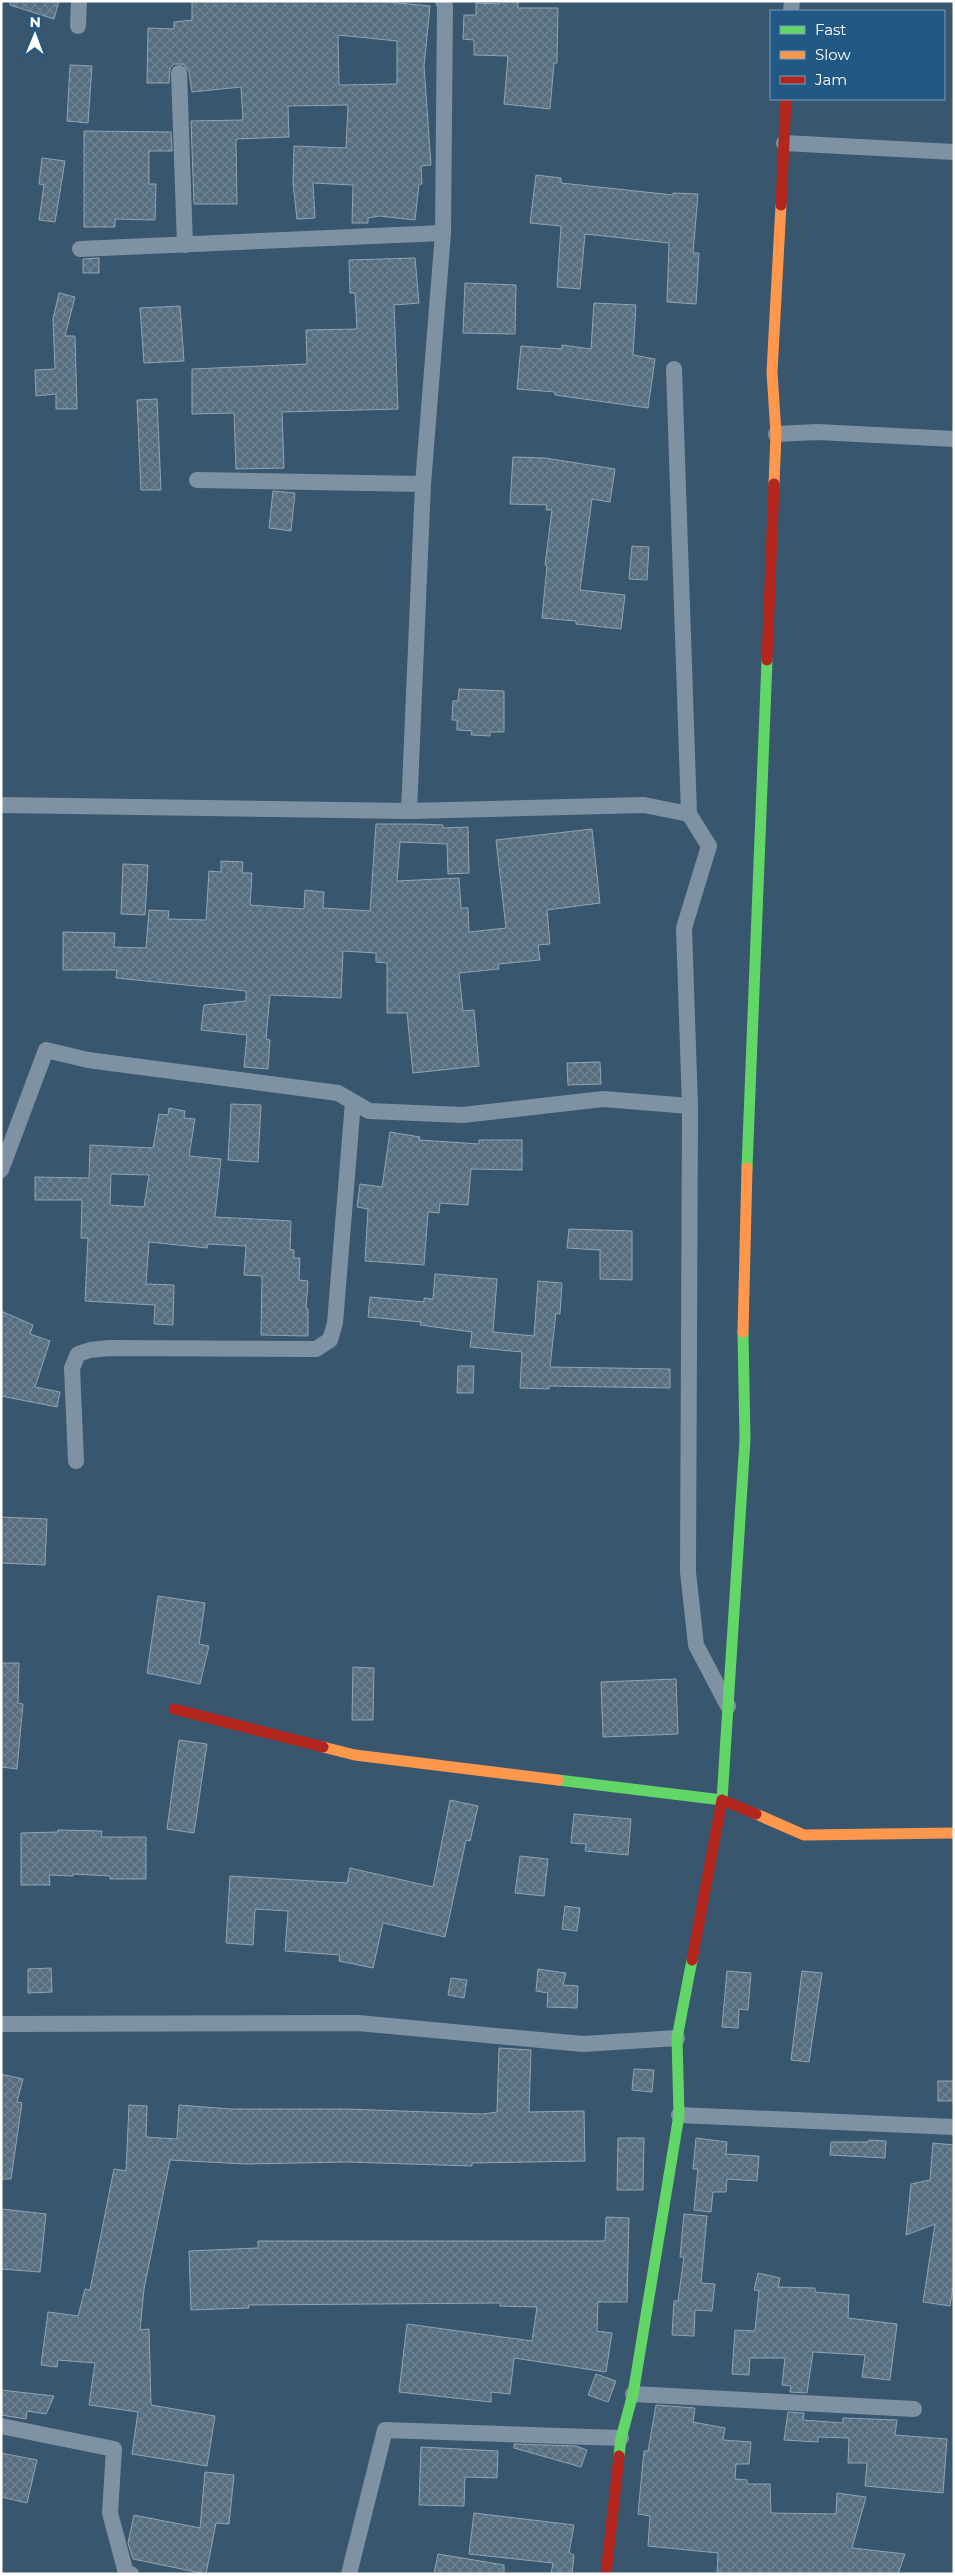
<svg xmlns="http://www.w3.org/2000/svg" width="955" height="2575" font-family="Montserrat,sans-serif">
	<defs>
		<pattern id="building-cross-hatch" width="8" height="8" patternUnits="userSpaceOnUse" patternTransform="scale(1.25)"><rect width="8" height="8" fill="#566e80"/><path d="M0 0l8 8M0 8l8-8" fill="none" stroke="#6f8493"/></pattern>
	</defs>
	<rect width="100%" height="100%" fill="#38566e"/>
	<g fill="url(#building-cross-hatch)" stroke="#92a4b2" fill-rule="evenodd">
		<path d="M10,1h49l-5,18 -44,-14z"/>
		<path d="M192,1h185l53,5 -6,60 7,99 -10,1 1,18h-3l-4,36 -36,-4 -11,2v5h-16l1,-38 -40,-2 2,35 -18,1 -4,-36 1,-37 52,2 2,-43 -60,1 1,31 -53,2 1,65h-43l-3,-83 52,-1 -2,-33 -49,5 -3,-20 -6,-8h-9l-4,4 -1,15h-22l1,-55 26,1v-7l18,-2zM338,35l59,6v43l-58,1z"/>
		<path d="M500,1h18v7h40l-1,55h-3l-4,46 -46,-5 4,-48 -34,-1v-15l-11,-1 1,-24h12v-12l23,1z"/>
		<path d="M70,65l22,1 -4,57 -21,-2z"/>
		<path d="M84,131l87,1 1,19h-23v33h7l-1,36 -40,-1v8h-31z"/>
		<path d="M42,158l23,3 -10,61 -16,-2 5,-35 -5,-1z"/>
		<path d="M536,175l25,3v5l112,12v-2l25,1 -5,59h6l-3,51 -29,-2 2,-59 -84,-9 -5,55 -23,-2 4,-61 -31,-3z"/>
		<path d="M99,258v15h-16v-14z"/>
		<path d="M415,258l4,45 -25,2 4,104 -116,3 2,56 -48,1 -2,-56 -42,1v-45l115,-5 -1,-34 51,-1 -2,-36h-5l-1,-33z"/>
		<path d="M465,283l51,2 -1,49 -52,-1z"/>
		<path d="M59,293l16,4 -10,39h10l2,73h-21v-15l-20,2 -1,-26 20,-1 -2,-50z"/>
		<path d="M594,303l42,2 -3,50 22,4 -7,49 -93,-13v-3l-38,-3 4,-43 41,3v-4l29,4z"/>
		<path d="M180,306l4,55 -40,2 -4,-55z"/>
		<path d="M157,399l4,91h-20l-4,-90z"/>
		<path d="M513,457l32,1 70,11 -5,33 -18,-3 -12,91 45,5 -4,34 -45,-5v-3l-34,-3 5,-52 -2,-1 7,-55h-6l1,-5 -37,-1z"/>
		<path d="M273,491l22,2 -4,38 -22,-3z"/>
		<path d="M632,546l17,1 -2,33 -18,-1z"/>
		<path d="M459,689l45,2v41h-14v4l-19,-1 1,-4 -15,-1v-10h-5l1,-19h5z"/>
		<path d="M376,824h42l25,1v3l25,-1 1,46 -21,1 -1,-30 -47,-2 -3,39 62,-3 2,30h7l1,24 37,-4 -10,-88 96,-11 8,74 -53,7 3,34 -12,1 2,15 -42,4 1,5 -40,4 4,38 11,-1 5,56 -66,7 -6,-60h-20v-50l-11,-1v-9l-33,-2 -2,47 -71,-3 -4,44 4,1 -2,29 -24,-2 3,-32 -46,-5 3,-25 42,-4v-10l-130,-13 1,-8h-54v-38l52,1 -1,14 32,1 3,-38 20,1 -1,8 38,1 3,-49 12,1v-11l22,1 -1,11h10l-2,32 54,4 1,-19 19,2 -1,16 47,3z"/>
		<path d="M123,864l25,1 -3,50 -24,-1z"/>
		<path d="M600,1062l1,22 -33,1 -1,-22z"/>
		<path d="M231,1104l30,1 -3,57 -30,-2z"/>
		<path d="M169,1108l16,3 -1,7 11,1 -6,37 32,3 -6,58 76,4 -1,28 4,1v8h6l-1,22 9,1 -2,28h2v27l-47,-1 1,-59 -18,-1 2,-29 -38,-2 -1,4 -58,-6 -3,42 28,1 -1,40 -19,-1 1,-19 -70,-4 3,-63h-7l1,-38h-47v-23l54,1 1,-33 63,3 6,-34 9,1zM111,1174l38,1 -5,32 -34,-2z"/>
		<path d="M390,1132l30,5 -1,3 60,4v-4h43v30l-51,-1 -3,36 -28,-2 -1,10 -11,-1 -4,53 -59,-4 3,-52 -11,-2 3,-23 22,3z"/>
		<path d="M569,1229l63,2v49l-32,-1v-29l-33,-2z"/>
		<path d="M435,1274l62,5 -4,53 41,4 4,-55 24,2 -2,31 -4,-1 -6,54 120,2v19l-121,-2v3l-29,-1 2,-36 -52,-5 2,-15 -52,-7 1,-3 -53,-5 2,-20 54,5v-4l9,1z"/>
		<path d="M1,1311l32,14 -3,9 20,7 -15,46 25,5 -3,15 -56,-11z"/>
		<path d="M458,1366h16l-1,27h-16z"/>
		<path d="M1,1517l46,2 -2,46 -44,-2z"/>
		<path d="M158,1596l47,7 -6,41 10,2 -9,38 -53,-11z"/>
		<path d="M1,1663h18l-1,40 5,1 -6,65 -16,-2z"/>
		<path d="M353,1667l21,1 -1,52h-21z"/>
		<path d="M676,1679l2,55 -75,3 -2,-55z"/>
		<path d="M179,1740l28,4 -13,89 -27,-4z"/>
		<path d="M450,1800l28,6 -8,35 -4,-1 -21,97 -62,-14 -10,45 -34,-7 1,-6 -55,-4 3,-40 -33,-2 -2,36 -27,-2 4,-67 117,7 3,-15 83,19z"/>
		<path d="M574,1814l57,5 -3,36 -43,-4 1,-7 -15,-1z"/>
		<path d="M58,1830l44,1 -1,6h45v42h-36v-3l-37,-2v2l-24,-1 1,10h-29v-52l37,-1z"/>
		<path d="M520,1856l28,3 -4,37 -29,-3z"/>
		<path d="M565,1906l15,2 -3,23 -15,-2z"/>
		<path d="M51,1968l1,24 -24,1v-24z"/>
		<path d="M538,1969l28,4 -3,12 15,1 -1,22 -30,-1 1,-14 -12,-2z"/>
		<path d="M727,1971l24,2 -3,37 -9,-1 -1,19 -16,-1z"/>
		<path d="M802,1971l20,2 -13,89 -18,-2z"/>
		<path d="M451,1978l16,2 -3,18 -16,-3z"/>
		<path d="M499,2048l32,2 -2,62 55,-1 1,50 -113,2v3l-125,-4 -101,2 -76,-4 -26,129 -4,41 9,-1 2,76 64,11 -8,50 -75,-12 6,-42 -49,-7 6,-42 -37,-3 -1,7 -16,-2 7,-53 30,4 7,-27 5,1 24,-121 12,2 3,-66 18,1 -1,31 31,2 2,-34 52,4h116l136,5 14,-2z"/>
		<path d="M634,2069l20,1 -2,22 -20,-2z"/>
		<path d="M1,2074l22,5 -6,23 5,1 -11,76h-10z"/>
		<rect x="938" y="2081" width="16" height="20"/>
		<path d="M618,2138h26l-1,52h-26z"/>
		<path d="M696,2138l31,4 -1,12 33,2 -2,25 -30,-2 -1,13h-13l-2,20 -17,-2 4,-41h-5z"/>
		<path d="M869,2140l17,1 -1,17 -55,-3 1,-13h37z"/>
		<path d="M933,2143l21,2v136l-4,25 -27,-4 12,-78 -29,11 5,-51 19,-4z"/>
		<path d="M2,2209l44,5 -6,58 -39,-3z"/>
		<path d="M684,2214l23,2 -6,67 14,1 -3,27 -17,-1 -1,26 -22,-1 2,-34h4l6,-44h-4z"/>
		<path d="M606,2217l23,1 -2,84h-29l-1,29 15,2 -6,39 -92,-14 -4,36 -19,-2v10l-92,-10 8,-68 125,17 5,-34 -37,-1v-3l-252,2 1,3 -58,2 -2,-59 69,-3v-7h347z"/>
		<path d="M758,2273l22,5 -2,9 37,1v4l34,3 -1,23 49,6 -7,56 -28,-3 3,-22 -52,-3 -6,41 -17,-1 1,-6 -9,-1 3,-27h-35l-1,17 -17,-1 3,-44 20,1 4,-40 -5,-1z"/>
		<path d="M596,2374l20,7 -8,21 -20,-7z"/>
		<path d="M1,2390l53,6 -8,18 -19,-3 -1,8 -25,-4z"/>
		<path d="M656,2405l39,3 -2,14 32,6 -2,12 28,2 -2,22h-13l-1,15 12,1v4h23l1,29 65,1 1,-21 29,4 -14,51 53,6 -7,20h-181l1,-21 -70,-7 2,-30 -12,-2 6,-63h4z"/>
		<path d="M788,2412l16,1 -1,7 40,3v-5l54,2 -2,15 52,4 -4,54 -78,-7 2,-23h-19l1,-25 -31,-1v5l-34,-2z"/>
		<path d="M514,2444l62,2 11,4 -6,17 -67,-19z"/>
		<path d="M421,2447l77,4 -1,27 -32,-1 -1,29 -45,-1z"/>
		<path d="M1,2453l36,7 -10,43 -26,-6z"/>
		<path d="M205,2472l29,3 -5,49 -13,-1 -10,51 -73,-15 -5,-16 6,-28 66,13z"/>
		<path d="M474,2513l100,12 -5,28 5,2 -2,19h-21l2,-11 -84,-9z"/>
		<path d="M438,2554l66,11v9h-70z"/>
	</g>
	<g fill="none" stroke-linecap="round" stroke-linejoin="round">
		<g stroke="#7f92a4" stroke-width="16">
			<path d="M791,11l1,-10"/>
			<path d="M78,26l1,-25"/>
			<path d="M179,73l6,172"/>
			<path d="M784,143l170,9"/>
			<path d="M80,249l363,-16"/>
			<path d="M674,369l15,445 20,32 -25,82 6,178 -2,466 8,73 32,61"/>
			<path d="M776,434l42,-2 136,7"/>
			<path d="M197,480l226,4"/>
			<path d="M1,805l408,6 235,-6 45,9"/>
			<path d="M409,811l14,-327 20,-251 2,-227 -2,-5"/>
			<path d="M1,1170l45,-120 42,10 250,33 31,18 94,4 140,-16 87,7"/>
			<path d="M76,1461l-4,-93 6,-14 12,-4 19,-2 207,1 14,-9 5,-17 18,-221"/>
			<path d="M1,2024l357,-1 225,21 94,-6"/>
			<path d="M679,2115l275,12"/>
			<path d="M633,2394l281,15"/>
			<path d="M1,2426l113,23 -4,64 16,60 5,1"/>
			<path d="M349,2574l36,-144 236,8"/>
		</g>
		<g stroke="#63d668" stroke-width="11">
			<path d="M747,1168l20,-508"/>
			<path d="M558,1780l164,20 23,-360 -2,-108"/>
			<path d="M619,2456l2,-18 12,-44 46,-279 -2,-77 15,-78"/>
		</g>
		<g stroke="#ff974d" stroke-width="11">
			<path d="M774,484l2,-50 -4,-62 9,-167"/>
			<path d="M743,1332l4,-164"/>
			<path d="M323,1747l32,8 203,25"/>
			<path d="M756,1814l48,21 150,-2"/>
		</g>
		<g stroke="#b3261e" stroke-width="11">
			<path d="M781,205l5,-106"/>
			<path d="M767,660l7,-176"/>
			<path d="M174,1709l149,38"/>
			<path d="M692,1960l30,-160 34,14"/>
			<path d="M606,2574l13,-118"/>
		</g>
	</g>
	<rect width="955" height="2575" fill="none" stroke="#ffffff" stroke-width="5"/>
	<rect x="770" y="10" width="175" height="90" fill="#225984" stroke="#7a9bb5"/>
	<rect x="780" y="26" width="25" height="8" fill="#63d668" stroke="#7a9bb5"/>
	<text x="815" y="35" font-size="15" fill="#ffffff">Fast</text>
	<rect x="780" y="51" width="25" height="8" fill="#ff974d" stroke="#7a9bb5"/>
	<text x="815" y="60" font-size="15" fill="#ffffff">Slow</text>
	<rect x="780" y="76" width="25" height="8" fill="#b3261e" stroke="#7a9bb5"/>
	<text x="815" y="85" font-size="15" fill="#ffffff">Jam</text>
	<g transform="translate(35 35) rotate(1)" stroke="#225984" stroke-width="4" paint-order="stroke">
	<path d="M0-4L9 19L0 12L-9 19Z" fill="#ffffff"/>
	<text y="-8" font-size="14" font-weight="bold" text-anchor="middle" fill="#ffffff">N</text>
	</g>
</svg>
